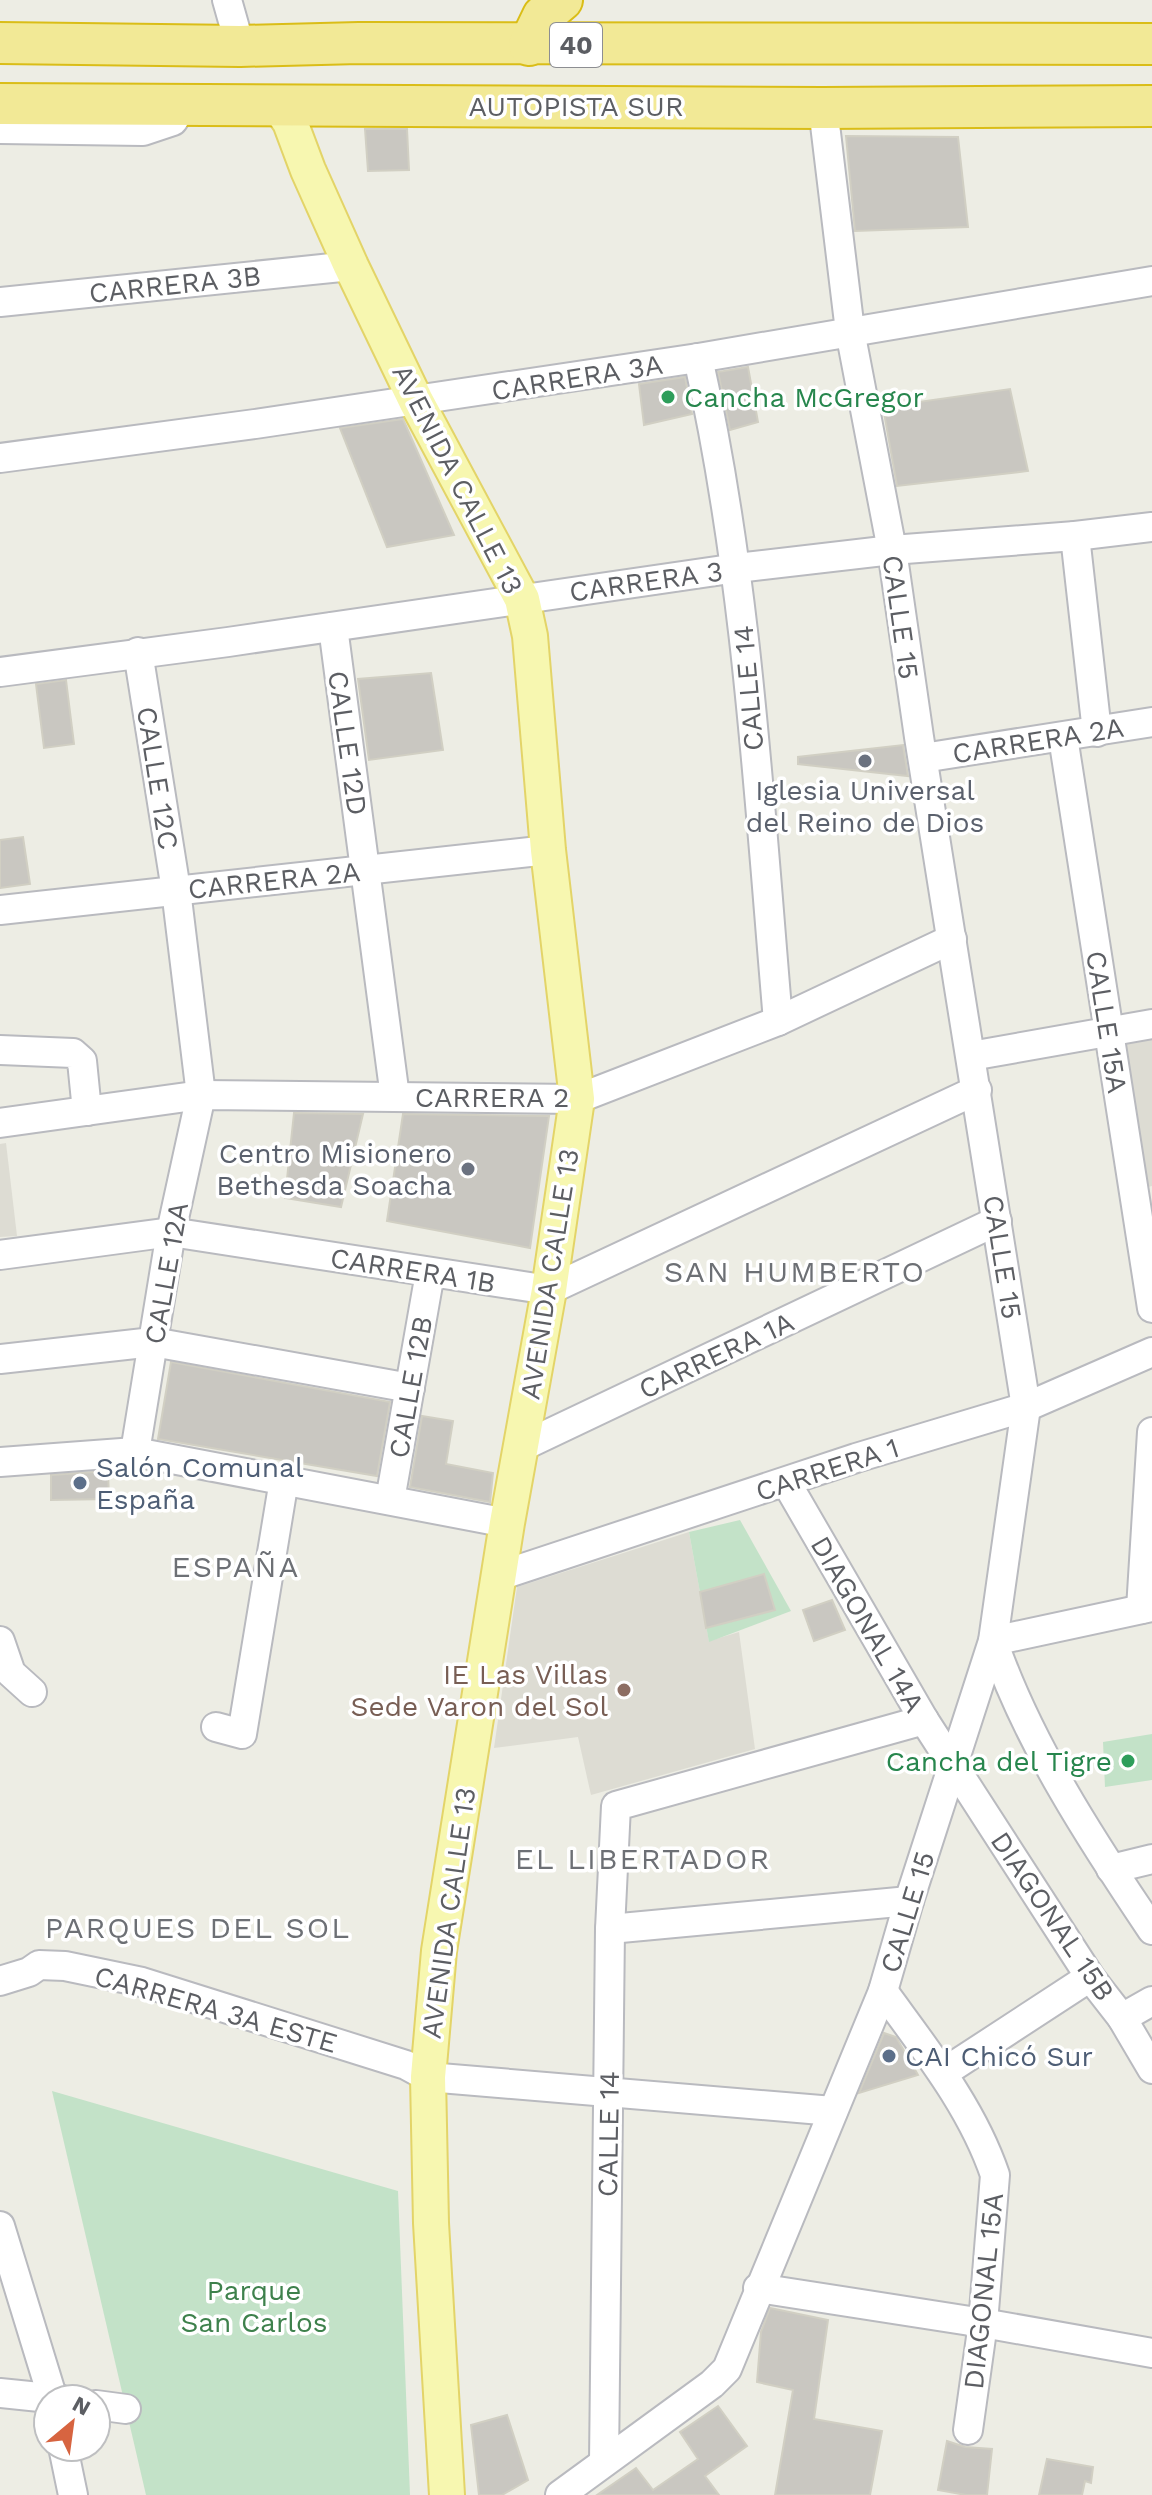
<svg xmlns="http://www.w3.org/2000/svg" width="1152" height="2495" font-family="'Work Sans',sans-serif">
	<rect width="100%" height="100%" fill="#edede4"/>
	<g fill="#dddcd3">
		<path d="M1152,1033v153l-4,1 -25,-149z"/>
		<path d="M6,1143l11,93 -17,1v-93z"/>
		<path d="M689,1532l20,109 30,-9 16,117 -164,46 -13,-58 -84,11 23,-161z"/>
	</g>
	<g fill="#c3e2c8">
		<path d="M740,1520l51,91 -82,31 -20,-110z"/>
		<path d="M1152,1734v46l-47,7 -2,-45z"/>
		<path d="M52,2091l346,100 12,304h-264z"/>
	</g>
	<g fill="#c9c7c1" stroke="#d1cfc3" stroke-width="2">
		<path d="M365,129h42l2,41 -41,1z"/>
		<path d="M846,136l112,1 10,90 -113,4z"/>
		<path d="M748,367l10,55 -28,8 -12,-58z"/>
		<path d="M685,377l7,37 -48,11 -5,-41z"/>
		<path d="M1010,389l18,82 -131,15 -14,-79z"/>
		<path d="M403,419l51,116 -67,12 -47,-119z"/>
		<path d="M431,673l12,77 -74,10 -11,-81z"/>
		<path d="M66,680l8,64 -30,4 -8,-64z"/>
		<path d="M903,745l5,31 -110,-12v-7z"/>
		<path d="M23,837l7,47 -30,4v-48z"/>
		<path d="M294,1113l69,1 -22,93 -56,-9z"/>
		<path d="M403,1114l146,2 -19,132 -143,-27z"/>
		<path d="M171,1362l219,40 -13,74 -219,-37z"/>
		<path d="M422,1416l31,5 -7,43 47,9 -3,29 -80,-15z"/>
		<path d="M108,1471l1,28 -58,1v-25z"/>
		<path d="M764,1574l11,36 -69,18 -6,-36z"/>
		<path d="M832,1600l13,30 -31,11 -11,-31z"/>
		<path d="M884,2033l12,4 22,38 -59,18z"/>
		<path d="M770,2308l58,12 -14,99 68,12 -12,64h-95l18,-105 -36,-8 4,-50z"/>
		<path d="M718,2406l29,40 -42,30 14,19h-122l39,-27 17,22 45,-31 -18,-27z"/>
		<path d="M507,2415l21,65 -26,15h-23l-8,-70z"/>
		<path d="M947,2441l18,6 27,2 -5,46h-21l-28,-5z"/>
		<path d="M1047,2459l46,8 -2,16 -6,-2 -3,14h-43z"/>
	</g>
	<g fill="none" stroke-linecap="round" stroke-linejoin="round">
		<g stroke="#b9babf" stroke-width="32">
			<g id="minor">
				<path d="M227,0l13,46"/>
				<path d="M0,129l143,2 30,-10 11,-17"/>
				<path d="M0,302l351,-36"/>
				<path d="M698,358c49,218 61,441 80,663"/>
				<path d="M0,458l255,-34 443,-66 454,-77"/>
				<path d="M1075,536l22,196"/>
				<path d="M333,627l62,470"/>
				<path d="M0,672l228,-30 509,-74 155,-18 183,-14 77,-9"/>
				<path d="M1063,737l89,571"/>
				<path d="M923,758l229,-36"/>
				<path d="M0,910l548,-60"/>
				<path d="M0,1050l73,3 9,8 5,50"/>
				<path d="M971,1056l181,-32"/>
				<path d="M0,1123l201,-28 376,4 201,-78 174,-82"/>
				<path d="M0,1255l171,-23 378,58 428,-200"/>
				<path d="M0,1359l153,-17 257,46"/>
				<path d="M521,1447l476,-226"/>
				<path d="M135,1452l36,-220 30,-137 -25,-205 -38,-238"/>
				<path d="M0,1462l135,-10 372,71"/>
				<path d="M786,1482l138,238 166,257 32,41 30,51"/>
				<path d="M390,1500l40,-227"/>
				<path d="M499,1576l357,-118 170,-51 126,-55"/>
				<path d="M1152,1607l-159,34c35,102 99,200 159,289"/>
				<path d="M1141,1609l11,-177"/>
				<path d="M0,1641l11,32 21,19"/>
				<path d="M216,1727l26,7 42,-254"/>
				<path d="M1111,1869l41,-10"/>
				<path d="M610,1929l299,-28"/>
				<path d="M0,1981l29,-9 10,-7 26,1 77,16 264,83 22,12 405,34"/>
				<path d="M883,1991c42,58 89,116 112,184l-12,148 -15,107"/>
				<path d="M1122,2018l30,-17"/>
				<path d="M943,2073l147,-96"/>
				<path d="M0,2226l53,173"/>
				<path d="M758,2288l225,35 169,30"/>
				<path d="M0,2393l59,6"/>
				<path d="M96,2405l30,4"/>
				<path d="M63,2447l10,48"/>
				<path d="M604,2462l6,-533 6,-123 308,-86"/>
				<path d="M560,2495l152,-111 15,-15 156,-378 26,-90 84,-260 33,-234 -107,-670 -27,-187 -42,-219 -27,-223"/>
			</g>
		</g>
		<g stroke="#e3d468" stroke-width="38">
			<path id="major" d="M278,105l12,17 18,48 43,96 65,135 106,198 8,37 18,214 29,249 -28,191 -42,233 -68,428 -11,126 3,146 16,272"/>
		</g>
		<g stroke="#dabd17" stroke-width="44">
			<g id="highway">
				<path d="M0,43l240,3 119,-3 793,1"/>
				<path d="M529,45l14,-29 19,-16"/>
				<path d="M0,104l823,4 329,-2"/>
			</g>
		</g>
		<use href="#minor" stroke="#fff" stroke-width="28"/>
		<use href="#major" stroke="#f7f7b0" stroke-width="34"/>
		<use href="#highway" stroke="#f2e996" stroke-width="40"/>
	</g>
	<g fill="#2e9e5b" stroke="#fff" stroke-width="3">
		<circle cx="668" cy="397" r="8"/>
		<circle cx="1128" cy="1761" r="8"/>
	</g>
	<g fill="#6b7280" stroke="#fff" stroke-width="3">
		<circle cx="865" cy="761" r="8"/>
		<circle cx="468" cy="1169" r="8"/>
	</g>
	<g fill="#5c6f8a" stroke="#fff" stroke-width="3">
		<circle cx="80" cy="1483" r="8"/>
		<circle cx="889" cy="2056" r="8"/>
	</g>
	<circle fill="#8d6e63" stroke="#fff" stroke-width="3" cx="624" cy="1690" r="8"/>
	<g text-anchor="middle" stroke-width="7" stroke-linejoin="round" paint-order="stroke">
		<rect fill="#fff" stroke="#8d8e92" stroke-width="2" x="550" y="23" width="52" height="44" rx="6"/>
		<g font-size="26" font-weight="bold" fill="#5c5e63">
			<text x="576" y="54">40</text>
		</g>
		<g font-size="28" fill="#5c5e63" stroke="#fff">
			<text x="576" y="116">AUTOPISTA SUR</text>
			<text transform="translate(175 284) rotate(-6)" y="10">CARRERA 3B</text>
			<text transform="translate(577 377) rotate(-9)" y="10">CARRERA 3A</text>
			<text transform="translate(458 479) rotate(63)" y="10">AVENIDA CALLE 13</text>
			<text transform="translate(646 581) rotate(-8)" y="10">CARRERA 3</text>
			<text transform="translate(901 617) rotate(82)" y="10">CALLE 15</text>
			<text transform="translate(748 688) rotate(-95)" y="10">CALLE 14</text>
			<text transform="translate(1038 740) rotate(-9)" y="10">CARRERA 2A</text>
			<text transform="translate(348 743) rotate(82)" y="10">CALLE 12D</text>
			<text transform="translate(158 778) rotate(81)" y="10">CALLE 12C</text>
			<text transform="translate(274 880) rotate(-6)" y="10">CARRERA 2A</text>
			<text transform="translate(1107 1022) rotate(81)" y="10">CALLE 15A</text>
			<text x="492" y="1107">CARRERA 2</text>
			<text transform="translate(1003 1257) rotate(81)" y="10">CALLE 15</text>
			<text transform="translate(413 1270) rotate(9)" y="10">CARRERA 1B</text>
			<text transform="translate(166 1273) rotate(-80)" y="10">CALLE 12A</text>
			<text transform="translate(549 1274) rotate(-81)" y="10">AVENIDA CALLE 13</text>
			<text transform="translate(716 1355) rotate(-25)" y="10">CARRERA 1A</text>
			<text transform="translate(410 1387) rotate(-80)" y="10">CALLE 12B</text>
			<text transform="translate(827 1469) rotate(-18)" y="10">CARRERA 1</text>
			<text transform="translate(868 1624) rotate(60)" y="10">DIAGONAL 14A</text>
			<text transform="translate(907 1912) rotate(-73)" y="10">CALLE 15</text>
			<text transform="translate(448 1913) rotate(-82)" y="10">AVENIDA CALLE 13</text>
			<text transform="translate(1053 1916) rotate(56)" y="10">DIAGONAL 15B</text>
			<text transform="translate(216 2009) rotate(16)" y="10">CARRERA 3A ESTE</text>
			<text transform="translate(608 2134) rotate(-89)" y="10">CALLE 14</text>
			<text transform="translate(983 2291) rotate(-84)" y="10">DIAGONAL 15A</text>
		</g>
		<g font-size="28" fill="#27864d" stroke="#fff" text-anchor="start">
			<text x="684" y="407">Cancha McGregor</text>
			<text x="1112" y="1771" text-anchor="end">Cancha del Tigre</text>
		</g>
		<g font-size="28" fill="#5b616d" stroke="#fff">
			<text x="865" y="800">Iglesia Universal<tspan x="865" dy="32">del Reino de Dios</tspan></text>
			<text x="452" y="1163" text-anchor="end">Centro Misionero<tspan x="452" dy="32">Bethesda Soacha</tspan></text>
		</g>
		<g font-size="28" fill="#4e5e75" stroke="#fff" text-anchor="start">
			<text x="96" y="1477">Salón Comunal<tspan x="96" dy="32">España</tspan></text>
			<text x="905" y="2066">CAI Chicó Sur</text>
		</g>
		<g font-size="28" fill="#785e54" stroke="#fff" text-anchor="end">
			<text x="608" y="1684">IE Las Villas<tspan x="608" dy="32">Sede Varon del Sol</tspan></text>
		</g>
		<g font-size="28" fill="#3e814c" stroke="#fff">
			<text x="254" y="2300">Parque<tspan x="254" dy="32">San Carlos</tspan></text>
		</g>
		<g font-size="30" letter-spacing="2" fill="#6d7075" stroke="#fff">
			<text x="795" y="1282">SAN HUMBERTO</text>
			<text x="236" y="1577">ESPAÑA</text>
			<text x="643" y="1869">EL LIBERTADOR</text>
			<text x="198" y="1938">PARQUES DEL SOL</text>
		</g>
	</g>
	<g transform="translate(72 2423) rotate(29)"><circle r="38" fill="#ffffff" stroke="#bebfc1" stroke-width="2"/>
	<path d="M0-6L14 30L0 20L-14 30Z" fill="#d76440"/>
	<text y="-12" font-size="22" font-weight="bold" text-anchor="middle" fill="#5c5e63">N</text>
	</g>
</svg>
